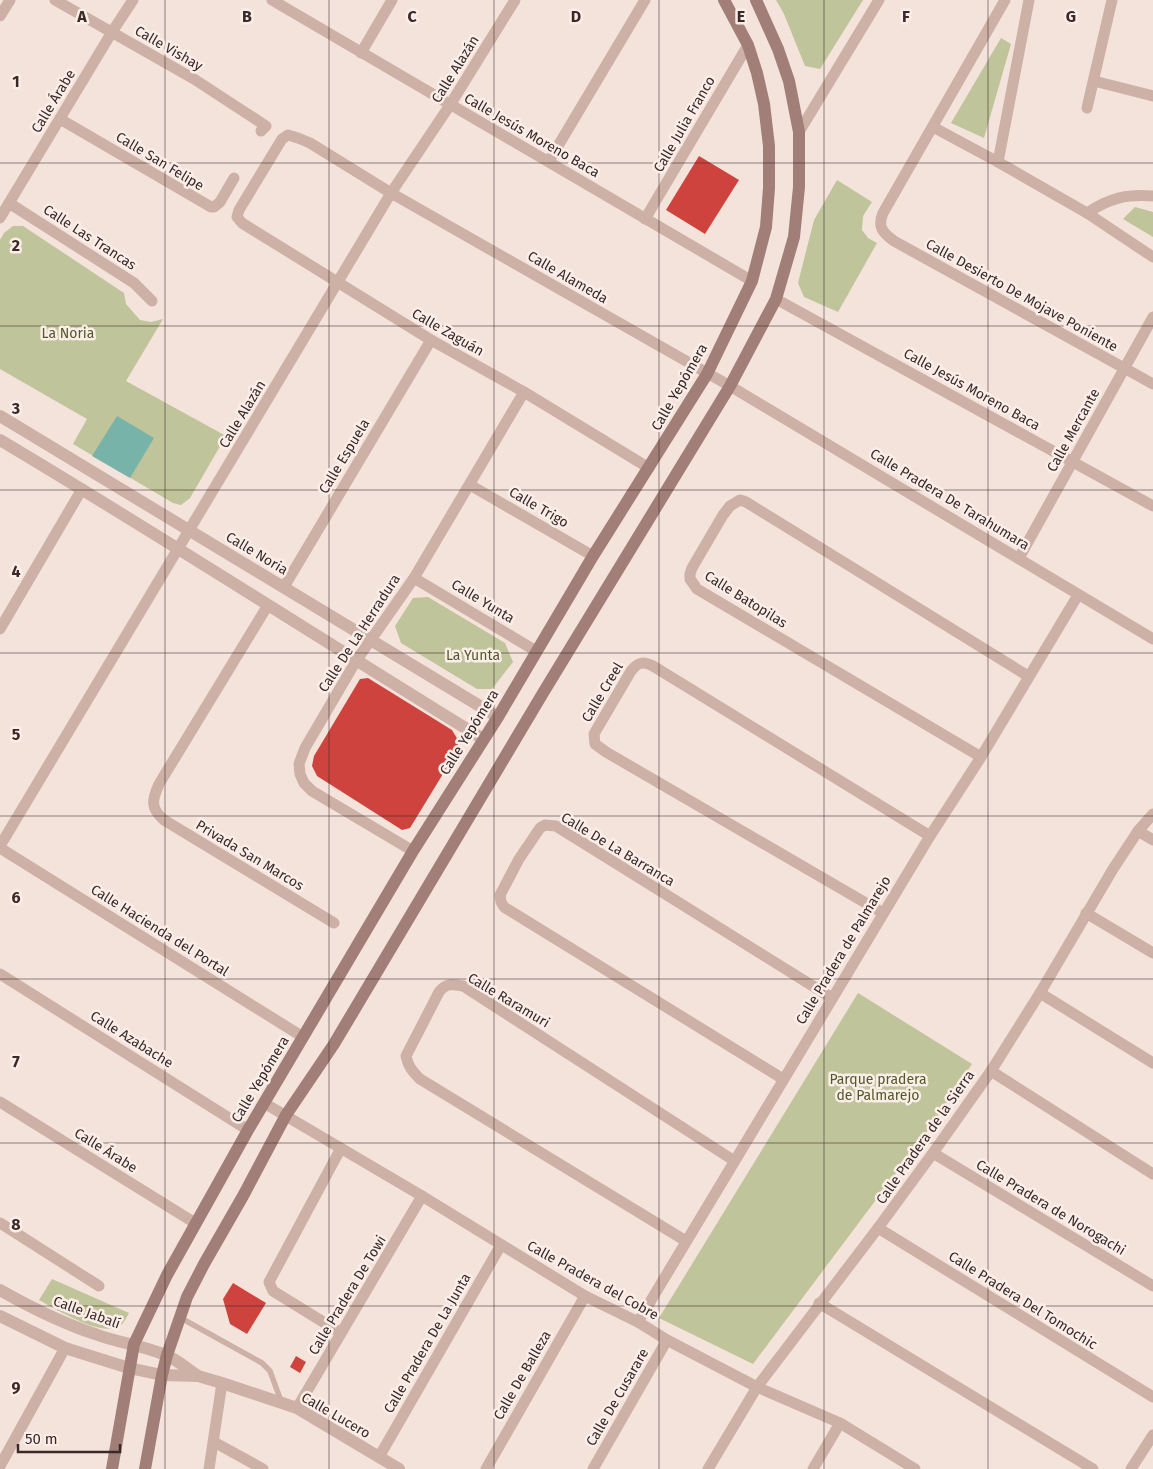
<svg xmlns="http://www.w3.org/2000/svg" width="1153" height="1469" font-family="'Fira Sans',sans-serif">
	<rect width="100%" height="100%" fill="#f4e3db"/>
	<g fill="#bfc49a">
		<path d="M776,0h87l-43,69 -15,-3 -21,-52z"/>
		<path d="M1001,38l10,6 -27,94 -33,-15z"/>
		<path d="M837,180l35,22 -9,14 -1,14 6,8 9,5 -39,69 -34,-15 -6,-14 16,-63z"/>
		<path d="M1135,207l18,5v25l-30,-18z"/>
		<path d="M13,226h10l101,67 2,11 14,16 11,2 12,-3 -37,62 100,55 -36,62 -9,7 -8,-2 -100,-59 14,-25 -87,-50v-129l4,-7z"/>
		<path d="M428,597l77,46 8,19 -21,27h-15l-76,-46 -6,-17 18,-28z"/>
		<path d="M858,993l114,71 -40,61 -179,239 -94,-46z"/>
		<path d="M52,1279l77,34c-2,4 -5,10 -9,13 -18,12 -64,-17 -81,-26z"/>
	</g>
	<path fill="#78b3a9" d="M117,416l37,22 -24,40 -38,-22z"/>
	<g fill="#cf433e">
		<path d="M699,156l40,24 -34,54 -39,-24z"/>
		<path d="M368,678l84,52 6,10 -1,11 -47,77 -8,2 -85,-54 -5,-10 2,-10 46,-77z"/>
		<path d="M233,1283l33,20 -19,31 -17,-10 -7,-25z"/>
		<path d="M296,1356l10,6 -6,11 -10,-6z"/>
	</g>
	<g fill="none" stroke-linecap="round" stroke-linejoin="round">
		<path stroke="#cdb0a6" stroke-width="5.5" d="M179,1317l83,46 8,8 11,30"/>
		<g stroke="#cdb0a6" stroke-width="11">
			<path d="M55,0l139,79 72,47 -5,5"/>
			<path d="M272,0l480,281"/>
			<path d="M1005,0l-122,213c-6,14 0,20 11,28l259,143"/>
			<path d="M0,16l10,-16"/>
			<path d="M361,53l31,-53"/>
			<path d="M1094,81l59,15"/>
			<path d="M1087,108l25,-108"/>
			<path d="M60,119l151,88h3l6,-5 14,-24"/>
			<path d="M933,127l65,35 89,51 66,44"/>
			<path d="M799,132l80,-132"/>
			<path d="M549,161l96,-161"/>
			<path d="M998,162l31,-162"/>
			<path d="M9,203l125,80 18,18"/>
			<path d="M1087,213c23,-15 39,-19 66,-17"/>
			<path d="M0,218l112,-186 21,-32"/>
			<path d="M645,219l103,-174"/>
			<path d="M776,299l377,207"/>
			<path d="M649,468l-125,-76 -93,-52 -189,-117 -5,-6 2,-7 43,-71 6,-4 10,3 12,5 81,50 339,193 423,253"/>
			<path d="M470,485l123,71"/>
			<path d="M1019,558l134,-241"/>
			<path d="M414,578l122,73"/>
			<path d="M284,587l147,-247"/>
			<path d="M268,605l-109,179c-7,16 -9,24 5,36l170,103"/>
			<path d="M0,629l82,-140"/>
			<path d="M981,757l-284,-168 -7,-10v-5l2,-6 31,-53 7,-9 10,-6 6,2 282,174"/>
			<path d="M1138,831l15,9"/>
			<path d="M0,846l391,-653 59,-88 65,-105"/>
			<path d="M0,848l303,189"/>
			<path d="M413,851l-101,-60 -8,-8 -4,-9 -1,-10 6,-16 51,-87 58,-83 110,-186"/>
			<path d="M883,913l-277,-161 -11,-8 -1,-10 37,-63c7,-9 12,-10 22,-5l277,170"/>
			<path d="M1086,913l67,40"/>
			<path d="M0,974l248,156"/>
			<path d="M1040,993l113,70"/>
			<path d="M991,1071l162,103"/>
			<path d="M783,1079l-279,-172 -3,-5 -1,-7 19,-36 21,-31 5,-3 11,1 276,172"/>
			<path d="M0,1102l195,121"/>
			<path d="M264,1103l158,93 163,100 53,26 29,18 90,47 83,36 75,46"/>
			<path d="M341,1148l-72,134 4,9 68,42"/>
			<path d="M933,1153l220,133"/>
			<path d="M0,1223l99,63"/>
			<path d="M878,1228l275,169"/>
			<path d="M686,1241l-266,-162c-8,-8 -12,-13 -14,-23l33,-64c7,-9 13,-8 24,-6l270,174"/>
			<path d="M819,1303l274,166"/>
			<path d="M638,1322l292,-486 51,-79 97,-162"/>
			<path d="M297,1408l125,-212"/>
			<path d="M214,1442l49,27"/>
			<path d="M379,1457l122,-212"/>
			<path d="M0,1466l65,-118"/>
			<path d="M209,1469l13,-86"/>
			<path d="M486,1469l99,-173"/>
			<path d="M593,1469l74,-129"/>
			<path d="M708,1469l49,-82 121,-159 55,-75 58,-82 49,-78 73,-124 25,-38 15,-17"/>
			<path d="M813,1469l27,-46"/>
			<path d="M1131,1469l22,-34"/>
		</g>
		<g stroke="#cdb0a6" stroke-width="12">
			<path d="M0,416l498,301"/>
			<path d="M0,440c163,97 322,200 483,299"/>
			<path d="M0,1290c30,17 62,33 95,44 23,9 48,11 70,21 12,4 22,14 33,21"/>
			<path d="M0,1316l65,32 64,20 33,7 36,1 24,7 75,25 102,61"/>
		</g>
		<g stroke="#a17e77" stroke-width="12">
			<path d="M112,1469l22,-125 33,-69 81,-145 165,-279 85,-134 95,-161 114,-182 45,-93 14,-54 3,-39v-42l-5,-42 -7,-31 -9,-28 -24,-45"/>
			<path d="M145,1469l17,-94 5,-20 20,-58 17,-33 39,-68 43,-81 48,-71 209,-351 187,-307 46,-87 18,-62 5,-50v-55l-10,-51 -11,-32 -22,-49"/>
		</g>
	</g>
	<path fill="none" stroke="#392928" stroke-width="1" stroke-opacity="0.55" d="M165,0v1469M329,0v1469M494,0v1469M659,0v1469M824,0v1469M988,0v1469M0,163h1153M0,326h1153M0,490h1153M0,653h1153M0,816h1153M0,979h1153M0,1143h1153M0,1306h1153"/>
	<g text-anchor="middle" stroke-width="5" stroke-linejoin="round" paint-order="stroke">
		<g font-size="14" fill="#392928" stroke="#fbeee8">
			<text transform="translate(169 48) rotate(30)" y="5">Calle Vishay</text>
			<text transform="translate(455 69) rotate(-58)" y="5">Calle Alazán</text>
			<text transform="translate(53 101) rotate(-59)" y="5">Calle Árabe</text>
			<text transform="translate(684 124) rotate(-60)" y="5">Calle Julia Franco</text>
			<text transform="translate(532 135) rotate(30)" y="5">Calle Jesús Moreno Baca</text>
			<text transform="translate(160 161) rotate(31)" y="5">Calle San Felipe</text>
			<text transform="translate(90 237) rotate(33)" y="5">Calle Las Trancas</text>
			<text transform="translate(568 277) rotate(30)" y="5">Calle Alameda</text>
			<text transform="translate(1022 295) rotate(29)" y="5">Calle Desierto De Mojave Poniente</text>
			<text transform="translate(448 332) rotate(30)" y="5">Calle Zaguán</text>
			<text transform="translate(679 387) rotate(-60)" y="5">Calle Yepómera</text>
			<text transform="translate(972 389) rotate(29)" y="5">Calle Jesús Moreno Baca</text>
			<text transform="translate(242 414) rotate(-59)" y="5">Calle Alazán</text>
			<text transform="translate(1073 430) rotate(-61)" y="5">Calle Mercante</text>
			<text transform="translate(344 456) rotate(-59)" y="5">Calle Espuela</text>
			<text transform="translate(950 499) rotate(31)" y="5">Calle Pradera De Tarahumara</text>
			<text transform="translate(539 507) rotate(30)" y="5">Calle Trigo</text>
			<text transform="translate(257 553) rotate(31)" y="5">Calle Noria</text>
			<text transform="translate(746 599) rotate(32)" y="5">Calle Batopilas</text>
			<text transform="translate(483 601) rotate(31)" y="5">Calle Yunta</text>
			<text transform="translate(359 633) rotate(-57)" y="5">Calle De La Herradura</text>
			<text transform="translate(602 692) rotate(-59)" y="5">Calle Creel</text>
			<text transform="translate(469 732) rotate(-58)" y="5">Calle Yepómera</text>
			<text transform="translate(618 849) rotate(31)" y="5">Calle De La Barranca</text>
			<text transform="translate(250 855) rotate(31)" y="5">Privada San Marcos</text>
			<text transform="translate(160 930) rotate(32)" y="5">Calle Hacienda del Portal</text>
			<text transform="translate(843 950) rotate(-59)" y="5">Calle Pradera de Palmarejo</text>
			<text transform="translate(509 1000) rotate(31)" y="5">Calle Raramuri</text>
			<text transform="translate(132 1039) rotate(32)" y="5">Calle Azabache</text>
			<text transform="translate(260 1079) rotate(-59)" y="5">Calle Yepómera</text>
			<text transform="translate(925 1137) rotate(-55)" y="5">Calle Pradera de la Sierra</text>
			<text transform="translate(106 1150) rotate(32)" y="5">Calle Árabe</text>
			<text transform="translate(1051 1207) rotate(31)" y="5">Calle Pradera de Norogachi</text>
			<text transform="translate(593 1280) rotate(29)" y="5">Calle Pradera del Cobre</text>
			<text transform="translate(347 1295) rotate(-59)" y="5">Calle Pradera De Towi</text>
			<text transform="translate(1023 1300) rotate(32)" y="5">Calle Pradera Del Tomochic</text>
			<text transform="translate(87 1312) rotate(20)" y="5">Calle Jabalí</text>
			<text transform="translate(427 1343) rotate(-60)" y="5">Calle Pradera De La Junta</text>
			<text transform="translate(522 1375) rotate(-60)" y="5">Calle De Balleza</text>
			<text transform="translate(617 1397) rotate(-60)" y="5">Calle De Cusarare</text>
			<text transform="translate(336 1415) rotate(30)" y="5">Calle Lucero</text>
		</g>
		<g font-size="14" fill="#515929" stroke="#fbeee8">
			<text x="68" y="338">La Noria</text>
			<text x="473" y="660">La Yunta</text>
			<text x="878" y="1084">Parque pradera<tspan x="878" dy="16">de Palmarejo</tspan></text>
		</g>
	</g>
	<g font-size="16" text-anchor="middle" font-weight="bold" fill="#392928" stroke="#fbeee8" stroke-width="5" stroke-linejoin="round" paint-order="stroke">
		<text x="82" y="22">A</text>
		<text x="247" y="22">B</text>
		<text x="412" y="22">C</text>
		<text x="576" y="22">D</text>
		<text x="741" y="22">E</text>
		<text x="906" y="22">F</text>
		<text x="1071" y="22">G</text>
		<text x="16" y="87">1</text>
		<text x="16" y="251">2</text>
		<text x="16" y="414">3</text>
		<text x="16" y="577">4</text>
		<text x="16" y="740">5</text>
		<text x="16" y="903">6</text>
		<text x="16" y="1067">7</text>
		<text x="16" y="1230">8</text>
		<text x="16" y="1393">9</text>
	</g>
	<path d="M18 1444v8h102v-8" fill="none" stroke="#392928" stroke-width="2.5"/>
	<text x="25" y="1444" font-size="15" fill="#392928" stroke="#fbeee8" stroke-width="4" paint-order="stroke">50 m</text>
</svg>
